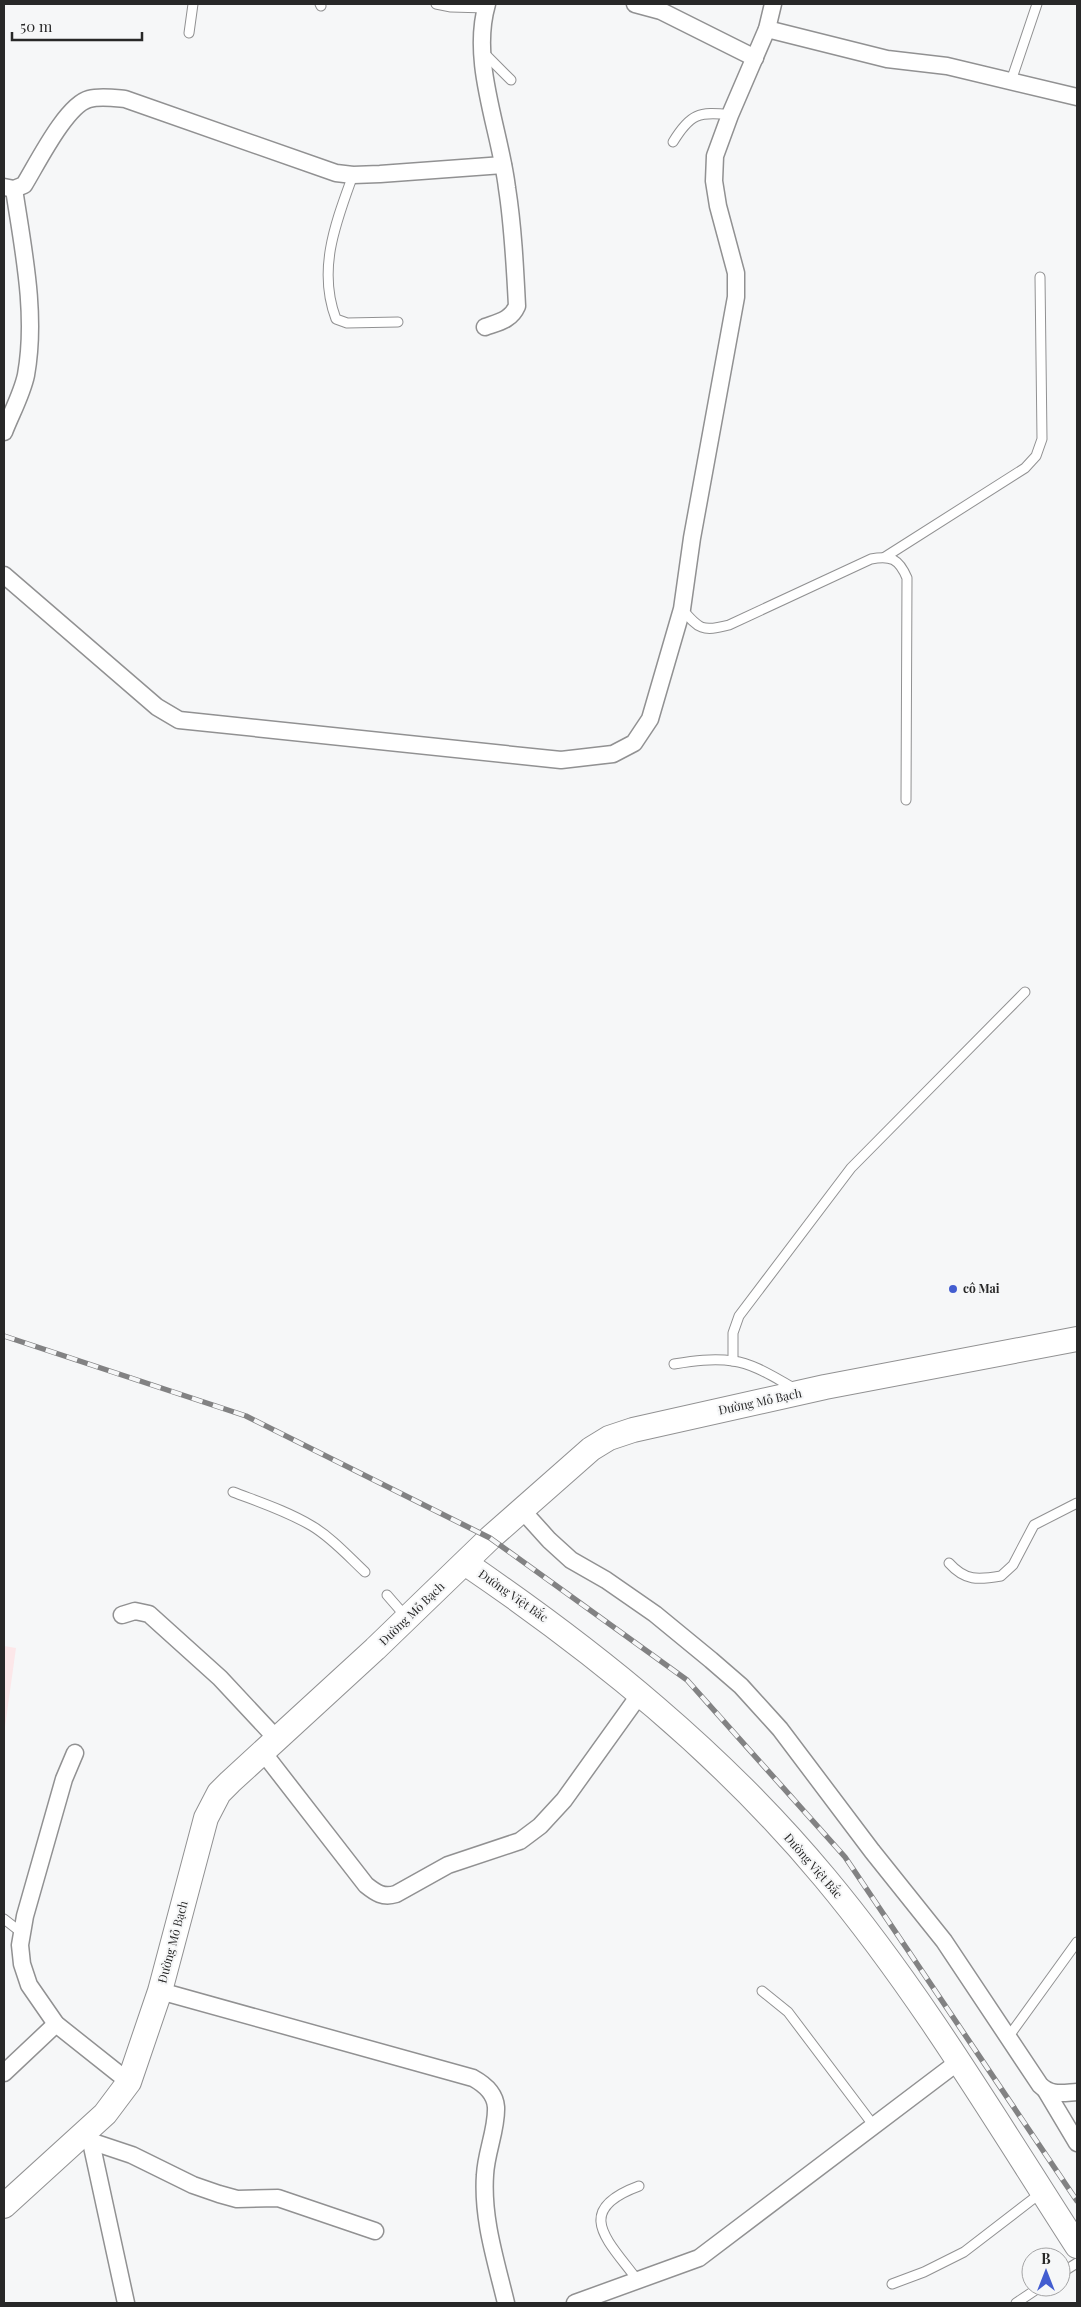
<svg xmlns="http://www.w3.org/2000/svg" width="1081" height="2307" font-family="'Playfair Display',serif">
	<rect width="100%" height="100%" fill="#f6f7f8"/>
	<path fill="#fce7e9" d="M4,1646l12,2 -12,86z"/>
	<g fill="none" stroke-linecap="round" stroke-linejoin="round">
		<g stroke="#919192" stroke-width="11">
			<g id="lane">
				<path d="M320,4l1,2"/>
				<path d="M436,4l15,3 35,1"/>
				<path d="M189,33l4,-29"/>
				<path d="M483,52l28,28"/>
				<path d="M1011,81l26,-77"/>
				<path d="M673,142c17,-28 26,-31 57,-27"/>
				<path d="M353,175c-17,47 -36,94 -17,144l11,4 51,-1"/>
				<path d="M885,557l140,-89 11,-12 6,-17 -2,-162"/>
				<path d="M682,609c17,20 20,23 47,16l142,-66c20,-4 28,0 36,19l-1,222"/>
				<path d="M733,1361v-28l6,-17 112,-148 174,-176"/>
				<path d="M674,1364c19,-3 39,-6 59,-3 22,3 42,17 61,27"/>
				<path d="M233,1492c26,10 54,19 79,34 20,12 36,30 53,46"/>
				<path d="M949,1563c16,18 29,17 52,13l12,-11 21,-40 43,-22"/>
				<path d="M387,1595l20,23"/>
				<path d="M4,1919l18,14"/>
				<path d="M762,1991l26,21 86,114"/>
				<path d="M1009,2036l68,-94"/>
				<path d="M1061,2273l16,-10"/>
				<path d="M638,2281c-29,-40 -67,-70 1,-95"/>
				<path d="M892,2284l32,-12 40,-20 78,-60"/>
				<path d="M1016,2303l24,-16"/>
			</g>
		</g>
		<g stroke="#919192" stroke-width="19">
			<g id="street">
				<path d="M635,4l26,7 94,47"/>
				<path d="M767,29l120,30 60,7 130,31"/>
				<path d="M4,187l10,2 10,-4c13,-21 42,-80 65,-86 11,-3 25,-1 36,0l211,74 17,2 27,-1 123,-9"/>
				<path d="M485,327c14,-5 26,-7 32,-21 -2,-40 -4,-80 -10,-118 -7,-59 -37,-126 -20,-184"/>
				<path d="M4,432c7,-18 18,-38 22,-57 11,-61 -3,-126 -12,-186"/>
				<path d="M4,575l153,132 22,13 382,40 52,-6 21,-11 16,-24 32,-110 10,-71 44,-241v-24l-18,-67 -4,-25 1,-25 15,-41 37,-86 6,-25"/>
				<path d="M522,1510l27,30 22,20 35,20 49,34 56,46 30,26 39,43 92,122 72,90 96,144c11,11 22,8 37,7"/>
				<path d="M122,1615l13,-4 14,3 71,64 56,60"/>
				<path d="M262,1751l104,134c10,8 17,13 30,9l52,-29 72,-24 20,-15 24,-26 76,-106"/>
				<path d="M75,1753l-11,26 -39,137 -5,29 2,19 7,21 27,39 73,58"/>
				<path d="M160,1991l313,87c11,6 22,15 23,29 1,22 -10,45 -11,68 -3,44 11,86 21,128"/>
				<path d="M4,2073l52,-49"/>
				<path d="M1046,2091l31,52"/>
				<path d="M81,2138l51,17 61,30 26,9 18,5 41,-1 97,33"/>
				<path d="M91,2142l35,161"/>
				<path d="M575,2303l124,-45 259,-196"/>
			</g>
		</g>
		<g stroke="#919192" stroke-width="26">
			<g id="secondary">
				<path d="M465,1563c132,90 257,191 360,315 95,114 172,244 252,368"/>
				<path d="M4,2206l101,-92 24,-32 31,-91 46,-173 13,-25 11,-11 145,-133 115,-111 101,-89 18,-11 24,-8 192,-43 252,-48"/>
			</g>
		</g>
		<use href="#lane" stroke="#fff" stroke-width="9"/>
		<use href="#street" stroke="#fff" stroke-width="16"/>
		<use href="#secondary" stroke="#fff" stroke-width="24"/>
		<g stroke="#828283" stroke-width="5.5">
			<path id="rail" d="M4,1336l242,80 244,122 197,142 158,177 232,344"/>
		</g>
		<use href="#rail" stroke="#f6f7f8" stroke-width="4" stroke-dasharray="11" stroke-linecap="butt"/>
	</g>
	<circle fill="#435dd0" stroke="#f6f7f8" stroke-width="2" cx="953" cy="1289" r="5"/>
	<g text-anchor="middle" stroke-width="4" stroke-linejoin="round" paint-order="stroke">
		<g font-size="12" font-weight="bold" fill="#282828" stroke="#f6f7f8" text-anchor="start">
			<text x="963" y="1293">cô Mai</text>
		</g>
		<g font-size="12" fill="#282828" stroke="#f6f7f8">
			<text transform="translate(760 1402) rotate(-12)" y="4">Đường Mỏ Bạch</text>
			<text transform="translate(513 1596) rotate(35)" y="4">Đường Việt Bắc</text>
			<text transform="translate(412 1614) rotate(-44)" y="4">Đường Mỏ Bạch</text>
			<text transform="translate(813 1866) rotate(49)" y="4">Đường Việt Bắc</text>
			<text transform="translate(173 1942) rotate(-75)" y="4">Đường Mỏ Bạch</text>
		</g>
	</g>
	<rect width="1081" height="2307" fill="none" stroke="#282828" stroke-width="10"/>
	<g transform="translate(1046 2272)"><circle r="24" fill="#f6f7f8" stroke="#a4a4a5"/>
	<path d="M0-4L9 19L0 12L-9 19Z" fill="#435dd0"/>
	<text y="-8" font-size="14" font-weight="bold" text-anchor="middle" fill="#282828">B</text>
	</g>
	<path d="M12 32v8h130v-8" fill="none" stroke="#282828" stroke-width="2.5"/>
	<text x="20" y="32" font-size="15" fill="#282828" stroke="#f6f7f8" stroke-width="4" paint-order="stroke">50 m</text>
</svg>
